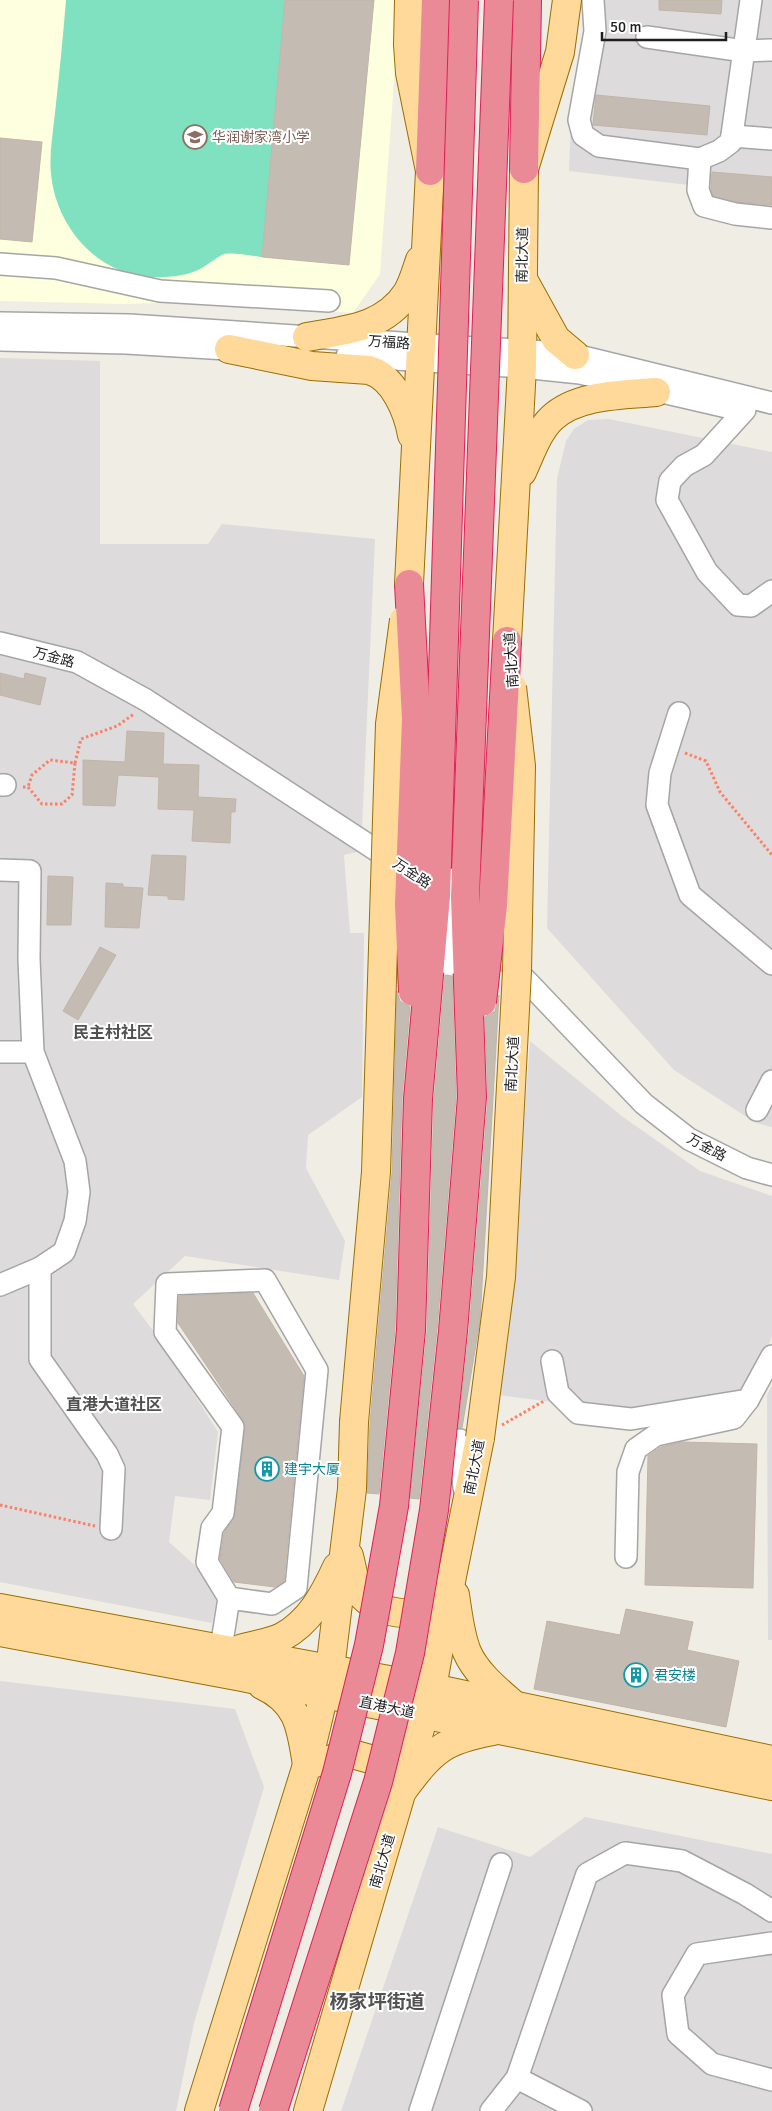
<svg xmlns="http://www.w3.org/2000/svg" width="772" height="2111" font-family="Signika,'Noto Sans SC',sans-serif">
	<rect width="100%" height="100%" fill="#f0ede4"/>
	<g fill="#dddbdb">
		<path d="M590,0h182v221l-66,-8 -17,-28 -120,-14 2,-50z"/>
		<path d="M0,358l100,3v183h108l14,-20 153,15 -14,312 -17,4 6,78h14l-2,164 -54,38 -2,33 39,73 -6,39 -154,-24 -52,48 24,32 61,96 -8,68 -35,-4 -6,46 50,45 -7,36 -212,-41z"/>
		<path d="M609,419l163,33v675l-16,-4 -82,-53 -127,-142 10,-449 9,-38 8,-12 14,-9z"/>
		<path d="M530,1041l93,76 77,54 72,25v140l-23,59 -119,17 -132,-17 10,-52z"/>
		<path d="M772,1385v255h-4l-1,-245z"/>
		<path d="M0,1681l235,28 29,78 -70,236 -18,88h-176z"/>
		<path d="M585,1817l187,37v257h-431l97,-284 92,30z"/>
	</g>
	<path fill="#fdffde" d="M0,0h400l-20,274 -27,39 -157,-11 -73,2 -123,-3z"/>
	<path fill="#80e1c1" d="M66,0h219l-23,257c-9,-1 -30,-5 -38,-3 -7,3 -15,10 -22,14 -16,9 -38,10 -56,9 -52,-6 -90,-52 -95,-103 -2,-20 2,-41 4,-61 4,-37 8,-75 11,-113z"/>
	<g fill="#c4bcb3" stroke="#c2b4a6">
		<path d="M285,0h89l-25,265 -87,-8z"/>
		<path d="M659,0h63l-1,14 -62,-4z"/>
		<path d="M596,95l114,11 -3,29 -114,-10z"/>
		<path d="M0,138l42,4 -10,100 -32,-3z"/>
		<path d="M712,172l60,5v28l-35,-3 -24,-6 -2,-7z"/>
		<path d="M0,673l24,6 1,-6 21,5 -6,27 -40,-10z"/>
		<path d="M127,731l37,2 -1,31 36,1 -1,32 38,2 -1,13h-4l-1,31 -38,-2 2,-31 -36,-1 1,-32 -41,-2 -3,31 -32,-1v-45l42,2z"/>
		<path d="M152,855l34,1 -2,44 -16,-1v-3l-20,-1z"/>
		<path d="M48,876l25,1 -2,48h-24z"/>
		<path d="M106,883l17,1v3l20,1 -4,40 -34,-1z"/>
		<path d="M100,947l16,8 -38,65 -15,-9z"/>
		<path d="M445,975l7,1 4,121 -19,233 -18,169 -9,-1 17,-167 7,-231z"/>
		<path d="M397,991l3,10 10,6 -8,91 -7,231 -16,165 -12,-1 3,-70 22,-250z"/>
		<path d="M499,995l-19,325 -18,108h-4l11,-96 19,-234 -3,-81 10,-6z"/>
		<path d="M253,1293l51,83 -20,205 -9,6 -41,-5 -14,-23 4,-26 11,-19 10,-86 -2,-8 -65,-97 1,-27z"/>
		<path d="M682,1442l75,2 -4,144 -108,-3 3,-129 13,-9z"/>
		<path d="M626,1609l67,13 -6,28 52,11 -13,66 -192,-38 13,-68 73,14z"/>
	</g>
	<g fill="none" stroke-linecap="round" stroke-linejoin="round">
		<g stroke="#a5a5a5" stroke-width="24">
			<g id="minor">
				<path d="M593,0l2,31 -16,89 4,15 16,11 101,13 19,-8 12,-9 20,-142"/>
				<path d="M647,37l97,14 28,-1"/>
				<path d="M732,136l40,3"/>
				<path d="M700,159l-2,31 6,16 31,8 37,4"/>
				<path d="M0,264l56,4 104,23 169,10"/>
				<path d="M0,323l129,2 348,23 45,2 53,5 197,48"/>
				<path d="M0,340l126,3 118,7"/>
				<path d="M347,356l175,11 58,6 147,34"/>
				<path d="M745,410l-41,45 -20,11 -14,15 -3,19 40,72 31,33 13,1 21,-15"/>
				<path d="M0,643l77,19 69,38 250,163"/>
				<path d="M679,713l-19,60 -3,32 33,90 82,69"/>
				<path d="M0,785h5"/>
				<path d="M0,870l30,1 -1,88 4,93 42,109 4,31 -4,29 -11,31 -24,16 -40,17"/>
				<path d="M482,934l162,170 45,35 58,29 25,7"/>
				<path d="M0,1052h33"/>
				<path d="M757,1110l15,-29"/>
				<path d="M40,1268v91l67,95 7,15 -3,60"/>
				<path d="M552,1361l6,32 20,20 53,6 117,-19 24,-44"/>
				<path d="M460,1440l4,48"/>
				<path d="M626,1557l2,-85 8,-23 20,-14 78,-17 14,-18"/>
				<path d="M221,1648l8,-50 -22,-36 5,-34 11,-15 10,-86 -68,-95 2,-48 98,-4 52,90 -21,218 -24,16 -43,-6"/>
				<path d="M772,1943l-75,11 -24,41 5,39 34,30 60,16"/>
				<path d="M517,2078l64,33"/>
				<path d="M420,2111l81,-247"/>
				<path d="M491,2111l26,-33 70,-204 38,-21 57,8 63,33 27,17"/>
			</g>
		</g>
		<g stroke="#996f00" stroke-width="30">
			<g id="major">
				<path d="M524,281l32,58 19,16"/>
				<path d="M307,337c38,-7 77,-9 100,-44 6,-10 9,-22 13,-33"/>
				<path d="M229,349l83,17 57,4c25,7 39,42 43,65"/>
				<path d="M522,472c8,-17 16,-41 30,-54 25,-24 72,-23 104,-26"/>
				<path d="M409,584l21,-413 -20,-98 -2,-28 1,-45"/>
				<path d="M507,641l15,-274 2,-198 36,-117 7,-52"/>
				<path d="M349,1556c3,11 5,28 11,37 16,21 58,28 77,9"/>
				<path d="M455,1595c3,19 5,40 12,57 9,21 30,38 46,52"/>
				<path d="M0,1608l432,80 340,72"/>
				<path d="M0,1632l242,45 530,109"/>
				<path d="M240,1649c13,-4 30,-6 42,-12 28,-15 42,-42 55,-70"/>
				<path d="M262,1685c37,17 39,43 45,80l45,-11 18,5 25,12 8,19c30,-40 40,-50 90,-59"/>
				<path d="M199,2111l108,-346 23,-96 22,-180 2,-67"/>
				<path d="M308,2111l124,-423 20,-112 28,-138"/>
			</g>
		</g>
		<g stroke="#e01f56" stroke-width="30">
			<g id="highway">
				<path d="M524,169l3,-169"/>
				<path d="M430,171l6,-171"/>
			</g>
		</g>
		<g stroke="#fe7f67" stroke-width="3" stroke-dasharray="2.5 2.5" stroke-linecap="butt">
			<path d="M685,753l21,8 14,31 52,63"/>
			<path d="M75,763l6,-24 36,-13 17,-12"/>
			<path d="M23,787h5l14,17h20l10,-9 3,-32 -25,-3 -18,15 -4,12"/>
			<path d="M502,1425l42,-24"/>
			<path d="M0,1505l95,21"/>
		</g>
		<use href="#minor" stroke="#fff" stroke-width="21"/>
		<use href="#major" stroke="#ffd99a" stroke-width="28"/>
		<use href="#highway" stroke="#e98a96" stroke-width="28"/>
		<g stroke="#a5a5a5" stroke-width="24" stroke-linecap="butt">
			<path id="minor-bridge" d="M449,964l4,-85"/>
		</g>
		<g stroke="#996f00" stroke-width="30" stroke-linecap="butt">
			<g id="major-bridge">
				<path d="M354,1422l22,-250 14,-448 14,-104"/>
				<path d="M480,1438l21,-161 16,-306 4,-205 -9,-79"/>
			</g>
		</g>
		<g stroke="#e01f56" stroke-width="30" stroke-linecap="butt">
			<g id="highway-bridge">
				<path d="M409,584l7,135 -7,186 4,87"/>
				<path d="M482,1002l11,-97 14,-264"/>
				<path d="M233,2111l104,-338 32,-128 25,-139 17,-176 7,-231 18,-203 28,-896"/>
				<path d="M273,2111l105,-329 32,-129 24,-143 19,-179 19,-234 -7,-200 34,-897"/>
			</g>
		</g>
		<use href="#minor-bridge" stroke="#fff" stroke-width="21"/>
		<use href="#major-bridge" stroke="#ffd99a" stroke-width="28"/>
		<use href="#highway-bridge" stroke="#e98a96" stroke-width="28"/>
	</g>
	<defs>
		<g id="school-ring" transform="scale(1.25)"><circle r="9.5" fill="#fff" stroke="#8d6e63" stroke-width="1.5"/><path d="M0-5L7-2L0 1L-7-2ZM-4 1L0 2.5L4 1V4Q0 6-4 4Z" fill="#8d6e63"/></g>
		<g id="building-ring" transform="scale(1.25)"><circle r="9.5" fill="#fff" stroke="#0f9aa8" stroke-width="1.5"/><path d="M-4-6H4V6H1V3H-1V6H-4ZM-2.5-4.3h1.7v1.8h-1.7ZM.8-4.3h1.7v1.8H.8ZM-2.5-1h1.7V.8h-1.7ZM.8-1h1.7V.8H.8Z" fill="#0f9aa8"/></g>
	</defs>
	<g fill-rule="evenodd">
		<use href="#school-ring" x="195" y="137"/>
		<use href="#building-ring" x="267" y="1469"/>
		<use href="#building-ring" x="636" y="1675"/>
	</g>
	<g text-anchor="middle" stroke-width="4" stroke-linejoin="round" paint-order="stroke">
		<g font-size="14" fill="#785e54" stroke="#fff" text-anchor="start">
			<text x="212" y="142">华润谢家湾小学</text>
		</g>
		<g font-size="14" fill="#1e1e1e" stroke="#fff">
			<text transform="translate(522 255) rotate(-89)" y="5">南北大道</text>
			<text transform="translate(389 342) rotate(4)" y="5">万福路</text>
			<text transform="translate(54 657) rotate(15)" y="5">万金路</text>
			<text transform="translate(511 660) rotate(-94)" y="5">南北大道</text>
			<text transform="translate(412 873) rotate(33)" y="5">万金路</text>
			<text transform="translate(512 1064) rotate(-87)" y="5">南北大道</text>
			<text transform="translate(707 1147) rotate(28)" y="5">万金路</text>
			<text transform="translate(474 1467) rotate(-79)" y="5">南北大道</text>
			<text transform="translate(387 1707) rotate(12)" y="5">直港大道</text>
			<text transform="translate(382 1861) rotate(-74)" y="5">南北大道</text>
		</g>
		<g font-size="14" fill="#0d838f" stroke="#fff" text-anchor="start">
			<text x="284" y="1474">建宇大厦</text>
			<text x="654" y="1680">君安楼</text>
		</g>
		<g font-size="16" font-weight="bold" fill="#515151" stroke="#fff">
			<text x="113" y="1038">民主村社区</text>
			<text x="114" y="1410">直港大道社区</text>
		</g>
		<g font-size="19" font-weight="bold" fill="#515151" stroke="#fff">
			<text x="377" y="2008">杨家坪街道</text>
		</g>
	</g>
	<path d="M602 32v8h124v-8" fill="none" stroke="#1e1e1e" stroke-width="2.5"/>
	<text x="610" y="32" font-size="15" fill="#1e1e1e" stroke="#ffffff" stroke-width="4" paint-order="stroke">50 m</text>
</svg>
